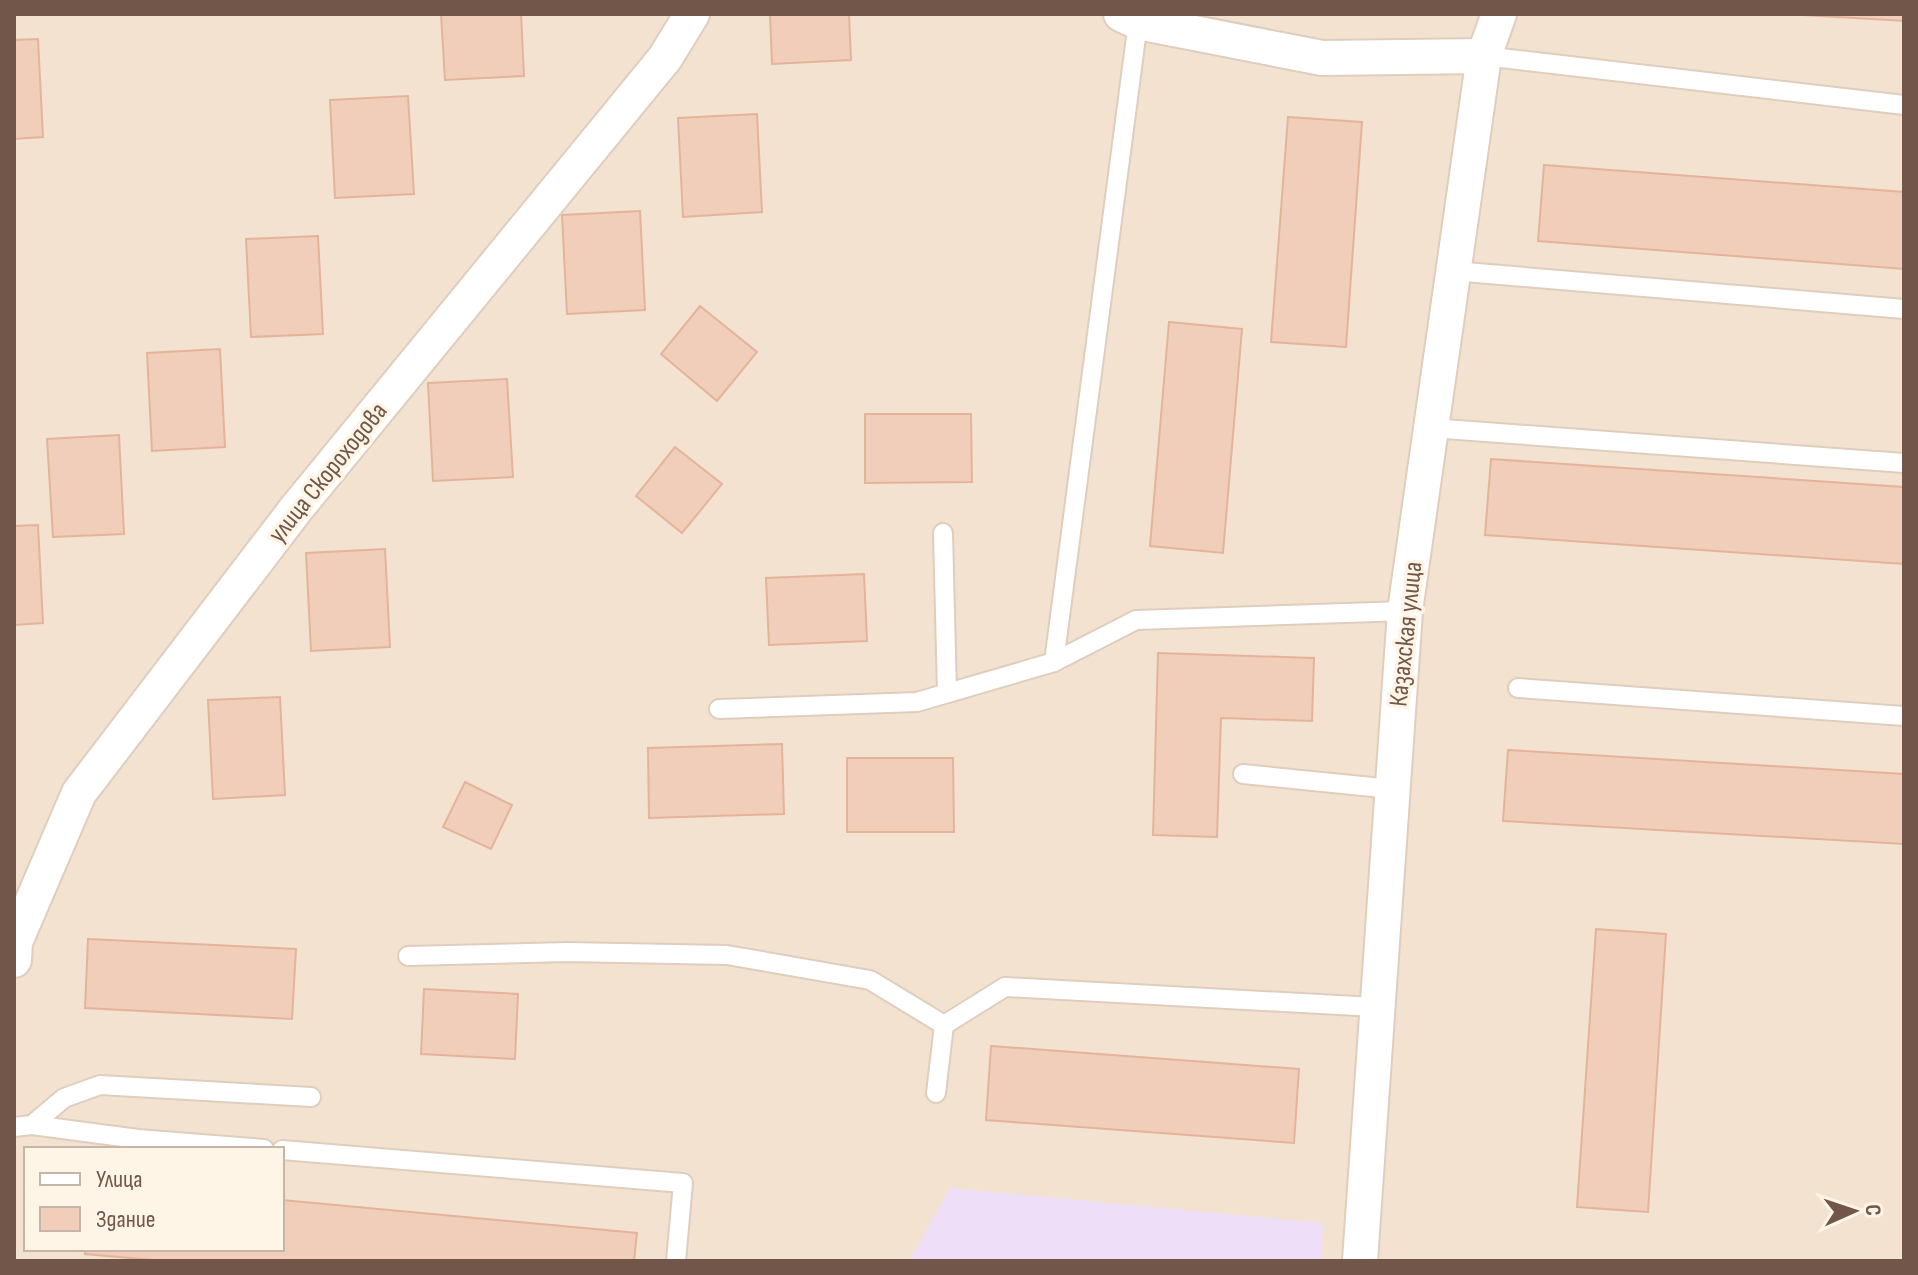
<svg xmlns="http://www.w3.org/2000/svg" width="1918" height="1275" font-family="'Sofia Sans Condensed',sans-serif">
	<rect width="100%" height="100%" fill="#fcf1e1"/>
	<path fill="#f3e2d0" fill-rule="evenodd" d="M14,14h1890v1247h-1890zM26,1149h256v100h-256z"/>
	<path fill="#eedef8" d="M950,1188l373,35 -2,38h-412z"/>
	<g fill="#f0ceba" stroke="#e3b49a" stroke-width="2">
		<path d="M441,14h80l3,62 -79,4z"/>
		<path d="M770,14h79l2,46 -79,4z"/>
		<path d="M1786,14h118v7z"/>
		<path d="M38,39l5,98 -29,2v-99z"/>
		<path d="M408,96l6,98 -79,4 -5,-98z"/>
		<path d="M757,114l5,98 -79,5 -5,-99z"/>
		<path d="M1288,117l74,5 -16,225 -75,-5z"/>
		<path d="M1544,165l360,27v77l-366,-28z"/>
		<path d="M640,211l5,99 -78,4 -5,-99z"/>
		<path d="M318,236l5,98 -72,3 -5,-98z"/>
		<path d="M700,306l57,46 -40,49 -56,-47z"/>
		<path d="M1169,322l73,7 -19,224 -73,-7z"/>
		<path d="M220,349l5,98 -73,4 -5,-98z"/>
		<path d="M507,379l6,98 -80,4 -5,-98z"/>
		<path d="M865,414h106l1,68 -107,1z"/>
		<path d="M119,435l5,99 -71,3 -6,-98z"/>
		<path d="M675,447l47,37 -40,49 -46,-37z"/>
		<path d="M1491,459l413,28v77l-419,-29z"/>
		<path d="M38,525l5,98 -29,2v-99z"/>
		<path d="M385,549l5,98 -79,4 -5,-98z"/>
		<path d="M864,574l3,67 -98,4 -3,-67z"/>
		<path d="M1158,653l156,5 -2,63 -91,-3 -4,119 -64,-2z"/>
		<path d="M280,697l5,98 -72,4 -5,-99z"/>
		<path d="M782,744l2,70 -135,4 -1,-70z"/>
		<path d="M1508,750l396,24v70l-401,-23z"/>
		<path d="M847,758h106l1,74h-107z"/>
		<path d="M465,782l47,23 -21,44 -48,-22z"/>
		<path d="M1596,929l70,5 -18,278 -71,-5z"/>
		<path d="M88,939l208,10 -4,70 -207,-11z"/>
		<path d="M424,989l94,5 -3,65 -94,-5z"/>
		<path d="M991,1046l308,23 -5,74 -308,-23z"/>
		<path d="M282,1200l355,33 -3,28h-470l-79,-7v-5h197z"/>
	</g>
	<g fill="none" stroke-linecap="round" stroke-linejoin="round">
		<g stroke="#dfcdbe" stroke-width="22">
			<g id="service">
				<path d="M1484,56l420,49"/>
				<path d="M1453,271l451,38"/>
				<path d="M1431,428l473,35"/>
				<path d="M943,533l4,160"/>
				<path d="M1054,662l84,-640"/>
				<path d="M1518,688l386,28"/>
				<path d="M719,709l198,-7 137,-40 82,-42 269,-9"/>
				<path d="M1243,774l149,15"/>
				<path d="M408,956l159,-4 160,3 143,25 74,45"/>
				<path d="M936,1093l8,-68 61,-38 370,20"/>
				<path d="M32,1125l106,14 126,10"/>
				<path d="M14,1127l18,-2 32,-27 36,-13 211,12"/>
				<path d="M282,1150l401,33 -7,78"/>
			</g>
		</g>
		<g stroke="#dfcdbe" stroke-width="38">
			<g id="minor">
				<path d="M1121,14l17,8 184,36 162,-2"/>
				<path d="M14,960l1,-18 64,-149 217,-284 369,-451 27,-44"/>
				<path d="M1360,1261l45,-650 79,-555 15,-42"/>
			</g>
		</g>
		<use href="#service" stroke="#fff" stroke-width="18"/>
		<use href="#minor" stroke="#fff" stroke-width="34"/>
	</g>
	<g text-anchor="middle" stroke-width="7" stroke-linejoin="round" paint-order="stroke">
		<g font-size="26" fill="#725649" stroke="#fff5e7">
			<text transform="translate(327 472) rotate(-51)" y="9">улица Скороходова</text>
			<text transform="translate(1405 634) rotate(-84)" y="9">Казахская улица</text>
		</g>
	</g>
	<rect width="1918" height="1275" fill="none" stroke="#725649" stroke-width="32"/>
	<rect x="24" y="1147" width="260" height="104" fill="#fff5e7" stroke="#c7b5a8" stroke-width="2"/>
	<rect x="40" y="1173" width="40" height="12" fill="#ffffff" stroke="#c7b5a8" stroke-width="2"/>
	<text x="96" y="1187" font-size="24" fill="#725649">Улица</text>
	<rect x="40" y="1207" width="40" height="24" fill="#f0ceba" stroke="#c7b5a8" stroke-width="2"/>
	<text x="96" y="1227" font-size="24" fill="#725649">Здание</text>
	<g transform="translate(1854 1211) rotate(87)" stroke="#fff5e7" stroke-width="6" paint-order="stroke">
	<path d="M0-6L14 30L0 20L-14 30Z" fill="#725649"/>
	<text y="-12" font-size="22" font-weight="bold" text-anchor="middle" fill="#725649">С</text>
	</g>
</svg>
